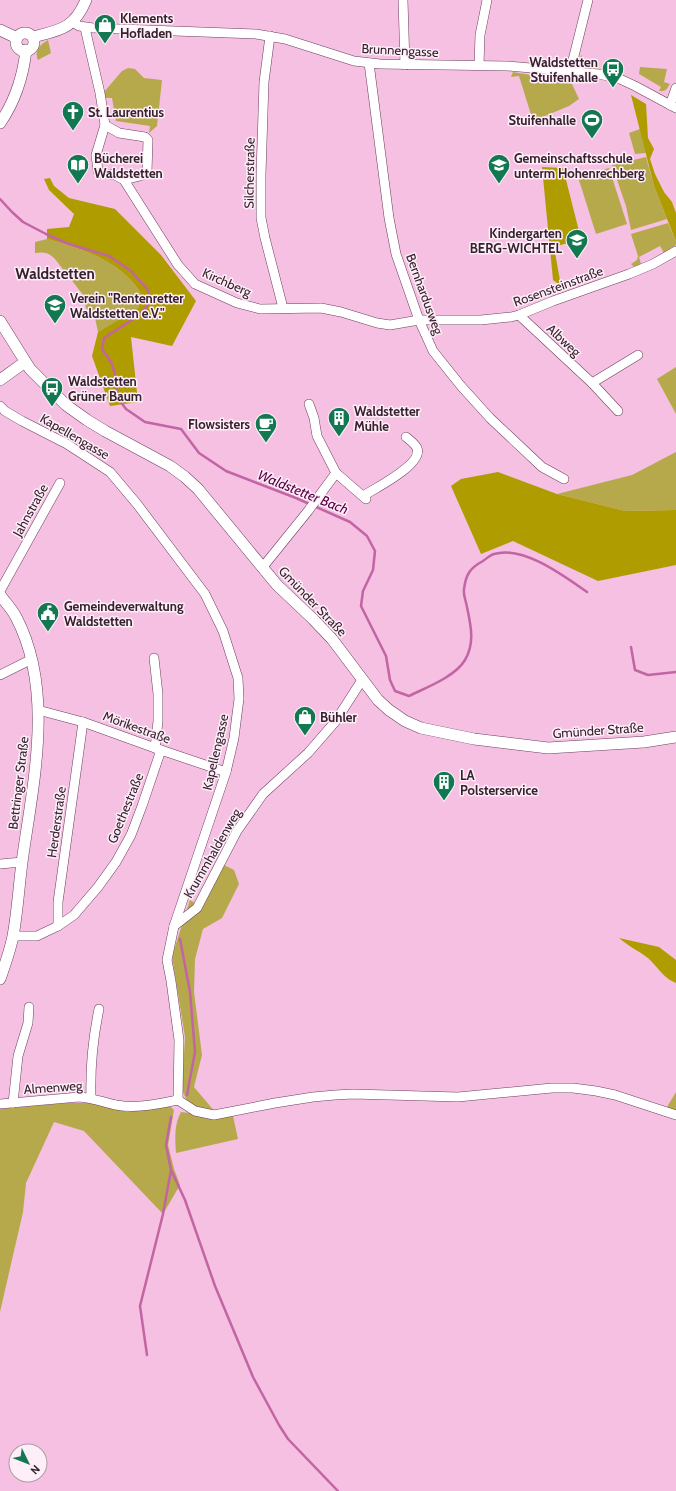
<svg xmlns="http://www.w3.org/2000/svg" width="676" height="1491" font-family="Cabin,sans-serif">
	<rect width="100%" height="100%" fill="#f5c0e1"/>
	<g fill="#b6a94b">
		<path d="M48,40l3,13 -13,7c-4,-9 1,-15 10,-20z"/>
		<path d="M582,55v7l17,1 -1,8c-8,-2 -21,-2 -19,-13z"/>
		<path d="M640,67l27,2 -3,13 6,2 -4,6 -3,1h-4l2,-4 -22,-13z"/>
		<path d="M128,68l7,1 9,9 18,2 -5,46 -8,7 1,-7 -34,-5 -4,-23h-8v-6l18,-21z"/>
		<path d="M513,72l58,10 8,17 -10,7 -36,15 -14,-45 -8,1z"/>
		<path d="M640,129l6,24 -11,1 -6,-21z"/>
		<path d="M646,157l8,29 13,33 -36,11 -5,-24 -14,-41z"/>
		<path d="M609,168l18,56 -31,10 -18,-57z"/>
		<path d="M668,223l7,16h1v6l-12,8 -4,-7 -21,11 2,7 -7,3 -3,-3 6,-4 1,-4 -7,-22z"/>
		<path d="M47,239c34,9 79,24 95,57l-4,12 -40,24 -3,-14 -9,-10 -2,-12 -29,-37c-7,-7 -11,-7 -20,-6v-11z"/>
		<path d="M676,367v47l-19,-35z"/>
		<path d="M676,452v58l-51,1 -68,-17 75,-19z"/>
		<path d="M222,864l12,6 5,14 -17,34 -19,11 -8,30 -1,33 8,63 -8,32 22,26 -14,-2 -15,-10 -5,-11 3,-53 -13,-81 18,-56 11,7z"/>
		<path d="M676,1092v21l-7,-3 -2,-3z"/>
		<path d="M67,1103h26l34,9 38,-5h6l3,3 -6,35 6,24 6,16 -17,29 -79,-83 -30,-9 -28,61 -3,29 -23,100v-203z"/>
		<path d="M181,1112l8,1 20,6 24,-3 5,23 -62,14c-1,-14 -2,-29 5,-41z"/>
	</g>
	<g fill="#af9c00">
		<path d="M631,95l15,9 2,34 6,11 -4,10 5,15 9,18 8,10 4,11v26h-1l-21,-53z"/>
		<path d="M542,167l21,1 18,71 -27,8 7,39 -8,-6z"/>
		<path d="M50,178l4,8 15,12 46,11 46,46 35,46 -24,45 -41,-9 7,65 -28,4 -18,-50 6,-24 40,-24 4,-12c-16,-33 -61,-48 -95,-57v-10l22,-2 5,-13 -25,-24 -5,-11z"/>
		<path d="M498,472l59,22 68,17 51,-1v55l-78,16 -85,-40 -32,13 -30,-68 10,-7z"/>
		<path d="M619,938l40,9 17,13v23c-12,-4 -19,-17 -28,-25 -9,-7 -20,-12 -29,-20z"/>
	</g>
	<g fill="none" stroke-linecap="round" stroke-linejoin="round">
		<g stroke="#c364a4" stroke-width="2.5">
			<path d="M0,199l12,13 11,10 23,12 23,10 40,12 22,15 17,19 1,13 -8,11 -37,24 -2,11 10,15 5,17v16l9,12 19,13 36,7 18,24 27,18 70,27 54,24 17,14 8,15 -2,19 -10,21 -2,15 25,50 4,24 5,11 14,5c16,-8 46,-19 56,-36 10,-17 6,-34 2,-53 -1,-6 -4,-12 -3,-18 2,-15 6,-21 19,-28 3,-2 7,-6 11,-7 29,-9 70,22 93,38"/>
			<path d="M631,647l4,23 13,5 28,-3"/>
			<path d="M180,939l10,53 5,60 -8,43"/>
			<path d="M171,1117l-5,28 5,25 14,30 30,86 38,91 26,48 9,14 50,52"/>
			<path d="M147,1355l-7,-49 23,-92 8,-44"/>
		</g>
		<g stroke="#6c3f5d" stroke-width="10">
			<g id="minor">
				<path d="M403,0l2,65"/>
				<path d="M73,22l6,4 14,2 163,6 29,5 69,22 26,3 127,2 92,8 21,5 15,7 41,22"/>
				<path d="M85,28l15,65 5,32 -9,30 2,16 3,2 14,2 9,5 54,85 17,19 42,19 23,6 61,-1 20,4 36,11 13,2 29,-5h62l30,-3 8,-2 34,-14 76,-27 24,-10 23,-13"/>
				<path d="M270,36l-6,46 -3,92v44l4,20 18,70"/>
				<path d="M369,63l20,155 7,36 23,66 14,31 28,35 29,32 52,49 22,12"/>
				<path d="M479,65l1,-30 7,-35"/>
				<path d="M570,72l18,-72"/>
				<path d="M670,105l6,-17"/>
				<path d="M105,125l14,8 26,4 3,3 -1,32 -7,4 -16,4"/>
				<path d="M519,315l73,68 26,28"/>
				<path d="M592,383l46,-28"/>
				<path d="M0,406l5,5 17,10 45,23 43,28 27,32 68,90 18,37 15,47 1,21 -2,15 -3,24 -8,34 -52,154 -7,34 4,21 8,59 -1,60"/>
				<path d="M336,473l30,26"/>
				<path d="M363,496c11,-7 61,-32 54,-48 -2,-4 -7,-8 -11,-11"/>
				<path d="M262,568l46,-57 28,-38 -19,-37 -3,-18 -5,-14"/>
				<path d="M0,591l60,-108"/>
				<path d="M154,658l4,36v27l-3,27"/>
				<path d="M0,675l32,-16"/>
				<path d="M38,710l45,12 72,26 71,24"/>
				<path d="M0,864l22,-2"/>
				<path d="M58,926v-24l25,-180"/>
				<path d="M174,926l23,-18 40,-77 26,-37 45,-41 27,-31 27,-42"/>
				<path d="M13,936h24l21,-10 16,-11 24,-28 18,-25 15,-27 11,-29 19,-56"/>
				<path d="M91,1098c-1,-31 2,-60 8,-89"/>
				<path d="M178,1100l17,11 19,4 61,-12 38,-6 22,-2 18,-1 105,3 94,-9h21l23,3 19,4 61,20"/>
				<path d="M13,1103l5,-47 10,-33 1,-16"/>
				<path d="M0,1104l79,-7c13,1 24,5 37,8 20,4 41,-1 62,-5"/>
			</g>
		</g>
		<g stroke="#6c3f5d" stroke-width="12">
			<g id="tertiary">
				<path d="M0,30l17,8"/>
				<circle cx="25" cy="42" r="9"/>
				<path d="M33,37c27,-7 41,-8 53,-37"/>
				<path d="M0,123c16,-23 23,-46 26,-73"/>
				<path d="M0,321l30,48 36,36 21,15 18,11 65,35 15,11 13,12 79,96 36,34 19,20 46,61 11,10 16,11 16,7 53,11 74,9 96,-6 32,-5"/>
				<path d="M0,380l25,-18"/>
				<path d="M0,595c5,7 12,14 16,22 38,72 18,162 7,238 -4,27 -5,54 -10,81 -3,15 -8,29 -13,43"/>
			</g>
		</g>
		<use href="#minor" stroke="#fff" stroke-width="9"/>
		<use href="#tertiary" stroke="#fff" stroke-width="11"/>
	</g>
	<defs>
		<g id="shop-pin" transform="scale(1.15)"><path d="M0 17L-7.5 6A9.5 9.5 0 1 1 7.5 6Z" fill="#127851" stroke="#feeef8"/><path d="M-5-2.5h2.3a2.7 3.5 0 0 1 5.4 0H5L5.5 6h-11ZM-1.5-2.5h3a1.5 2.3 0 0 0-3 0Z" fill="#fff"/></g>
		<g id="bus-pin" transform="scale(1.15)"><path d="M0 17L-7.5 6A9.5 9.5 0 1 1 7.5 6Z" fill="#127851" stroke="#feeef8"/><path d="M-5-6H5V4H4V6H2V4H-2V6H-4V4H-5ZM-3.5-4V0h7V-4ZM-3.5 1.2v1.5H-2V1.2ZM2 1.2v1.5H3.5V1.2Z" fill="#fff"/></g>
		<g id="church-pin" transform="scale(1.15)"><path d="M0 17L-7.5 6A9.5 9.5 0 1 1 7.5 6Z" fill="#127851" stroke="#feeef8"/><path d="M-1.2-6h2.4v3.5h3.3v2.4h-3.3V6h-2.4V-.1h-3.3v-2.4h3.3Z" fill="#fff"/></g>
		<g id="stadium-pin" transform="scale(1.15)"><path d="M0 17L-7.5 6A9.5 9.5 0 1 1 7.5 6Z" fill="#127851" stroke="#feeef8"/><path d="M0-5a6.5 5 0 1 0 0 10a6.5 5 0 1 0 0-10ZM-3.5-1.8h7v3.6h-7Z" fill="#fff"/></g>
		<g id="library-pin" transform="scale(1.15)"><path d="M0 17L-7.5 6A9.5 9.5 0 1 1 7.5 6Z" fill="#127851" stroke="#feeef8"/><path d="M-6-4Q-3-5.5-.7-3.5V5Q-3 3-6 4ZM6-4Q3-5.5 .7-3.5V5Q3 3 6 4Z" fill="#fff"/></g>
		<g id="school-pin" transform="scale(1.15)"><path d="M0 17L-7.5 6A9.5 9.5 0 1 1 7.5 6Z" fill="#127851" stroke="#feeef8"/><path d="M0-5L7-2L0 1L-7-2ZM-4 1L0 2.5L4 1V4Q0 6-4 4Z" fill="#fff"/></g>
		<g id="building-pin" transform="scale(1.15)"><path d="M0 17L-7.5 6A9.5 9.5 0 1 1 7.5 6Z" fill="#127851" stroke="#feeef8"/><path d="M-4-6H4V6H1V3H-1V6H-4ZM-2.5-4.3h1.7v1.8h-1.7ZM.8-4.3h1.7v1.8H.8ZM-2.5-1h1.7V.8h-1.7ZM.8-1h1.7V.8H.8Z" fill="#fff"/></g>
		<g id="cafe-pin" transform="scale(1.15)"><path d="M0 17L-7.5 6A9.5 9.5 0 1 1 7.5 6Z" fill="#127851" stroke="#feeef8"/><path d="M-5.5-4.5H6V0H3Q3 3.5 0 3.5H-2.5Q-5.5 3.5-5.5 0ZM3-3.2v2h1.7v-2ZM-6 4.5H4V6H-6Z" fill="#fff"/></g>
		<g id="civic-pin" transform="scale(1.15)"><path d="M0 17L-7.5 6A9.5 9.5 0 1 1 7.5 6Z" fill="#127851" stroke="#feeef8"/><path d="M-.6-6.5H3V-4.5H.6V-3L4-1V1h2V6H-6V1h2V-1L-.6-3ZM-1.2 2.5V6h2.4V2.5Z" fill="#fff"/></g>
	</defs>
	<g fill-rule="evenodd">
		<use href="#shop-pin" x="105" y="25"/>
		<use href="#bus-pin" x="613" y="69"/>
		<use href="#church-pin" x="73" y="112"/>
		<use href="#stadium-pin" x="592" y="120"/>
		<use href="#library-pin" x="78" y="165"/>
		<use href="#school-pin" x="499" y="165"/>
		<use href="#school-pin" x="577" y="240"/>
		<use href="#school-pin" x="55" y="305"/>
		<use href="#bus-pin" x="52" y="388"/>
		<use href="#building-pin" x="339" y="418"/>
		<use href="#cafe-pin" x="266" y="424"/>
		<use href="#civic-pin" x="48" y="613"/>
		<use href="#shop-pin" x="305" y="717"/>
		<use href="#building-pin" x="444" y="782"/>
	</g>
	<g text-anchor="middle" stroke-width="3" stroke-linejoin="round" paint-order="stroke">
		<g font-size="13" font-weight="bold" fill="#36222e" stroke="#feeef8" text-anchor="start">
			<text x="120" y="23">Klements<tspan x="120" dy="15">Hofladen</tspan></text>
			<text x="598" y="67" text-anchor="end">Waldstetten<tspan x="598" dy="15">Stuifenhalle</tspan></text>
			<text x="88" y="117">St. Laurentius</text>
			<text x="576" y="125" text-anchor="end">Stuifenhalle</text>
			<text x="94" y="163">Bücherei<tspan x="94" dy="15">Waldstetten</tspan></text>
			<text x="514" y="163">Gemeinschaftsschule<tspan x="514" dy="15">unterm Hohenrechberg</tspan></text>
			<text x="562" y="238" text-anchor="end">Kindergarten<tspan x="562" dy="15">BERG-WICHTEL</tspan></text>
			<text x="70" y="303">Verein "Rentenretter<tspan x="70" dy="15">Waldstetten e.V."</tspan></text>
			<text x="68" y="386">Waldstetten<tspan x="68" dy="15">Grüner Baum</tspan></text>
			<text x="354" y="416">Waldstetter<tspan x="354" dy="15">Mühle</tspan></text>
			<text x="250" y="429" text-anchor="end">Flowsisters</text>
			<text x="64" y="611">Gemeindeverwaltung<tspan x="64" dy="15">Waldstetten</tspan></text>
			<text x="320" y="722">Bühler</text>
			<text x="460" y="780">LA<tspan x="460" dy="15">Polsterservice</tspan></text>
		</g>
		<g font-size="13" fill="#36222e" stroke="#feeef8">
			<text transform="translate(400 50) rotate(3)" y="5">Brunnengasse</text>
			<text transform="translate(249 173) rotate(-89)" y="5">Silcherstraße</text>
			<text transform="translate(227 282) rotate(24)" y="5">Kirchberg</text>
			<text transform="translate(558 286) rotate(-20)" y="5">Rosensteinstraße</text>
			<text transform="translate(425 294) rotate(70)" y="5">Bernhardusweg</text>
			<text transform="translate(564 340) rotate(43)" y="5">Albweg</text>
			<text transform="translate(75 436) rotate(30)" y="5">Kapellengasse</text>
			<text transform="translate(30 510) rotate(-61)" y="5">Jahnstraße</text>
			<text transform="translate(313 601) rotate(46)" y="5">Gmünder Straße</text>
			<text transform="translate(137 727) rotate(20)" y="5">Mörikestraße</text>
			<text transform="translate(598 730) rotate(-4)" y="5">Gmünder Straße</text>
			<text transform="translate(215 752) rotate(-77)" y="5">Kapellengasse</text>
			<text transform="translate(18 783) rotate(-83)" y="5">Bettringer Straße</text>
			<text transform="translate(125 808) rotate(-68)" y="5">Goethestraße</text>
			<text transform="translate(56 822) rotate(-82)" y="5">Herderstraße</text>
			<text transform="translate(212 853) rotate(-60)" y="5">Krummhaldenweg</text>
			<text transform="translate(53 1087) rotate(-4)" y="5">Almenweg</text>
		</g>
		<g font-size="14" font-style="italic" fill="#5b0046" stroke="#feeef8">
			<text transform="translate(303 492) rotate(22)" y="5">Waldstetter Bach</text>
		</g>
		<g font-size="15" font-weight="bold" fill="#36222e" stroke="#feeef8">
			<text x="55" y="279">Waldstetten</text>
		</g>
	</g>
	<g transform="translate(28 1463) rotate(133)"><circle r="19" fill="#feeef8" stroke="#ae9ca7"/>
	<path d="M0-3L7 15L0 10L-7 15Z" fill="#127851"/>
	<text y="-6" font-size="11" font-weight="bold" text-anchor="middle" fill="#36222e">N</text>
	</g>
</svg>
